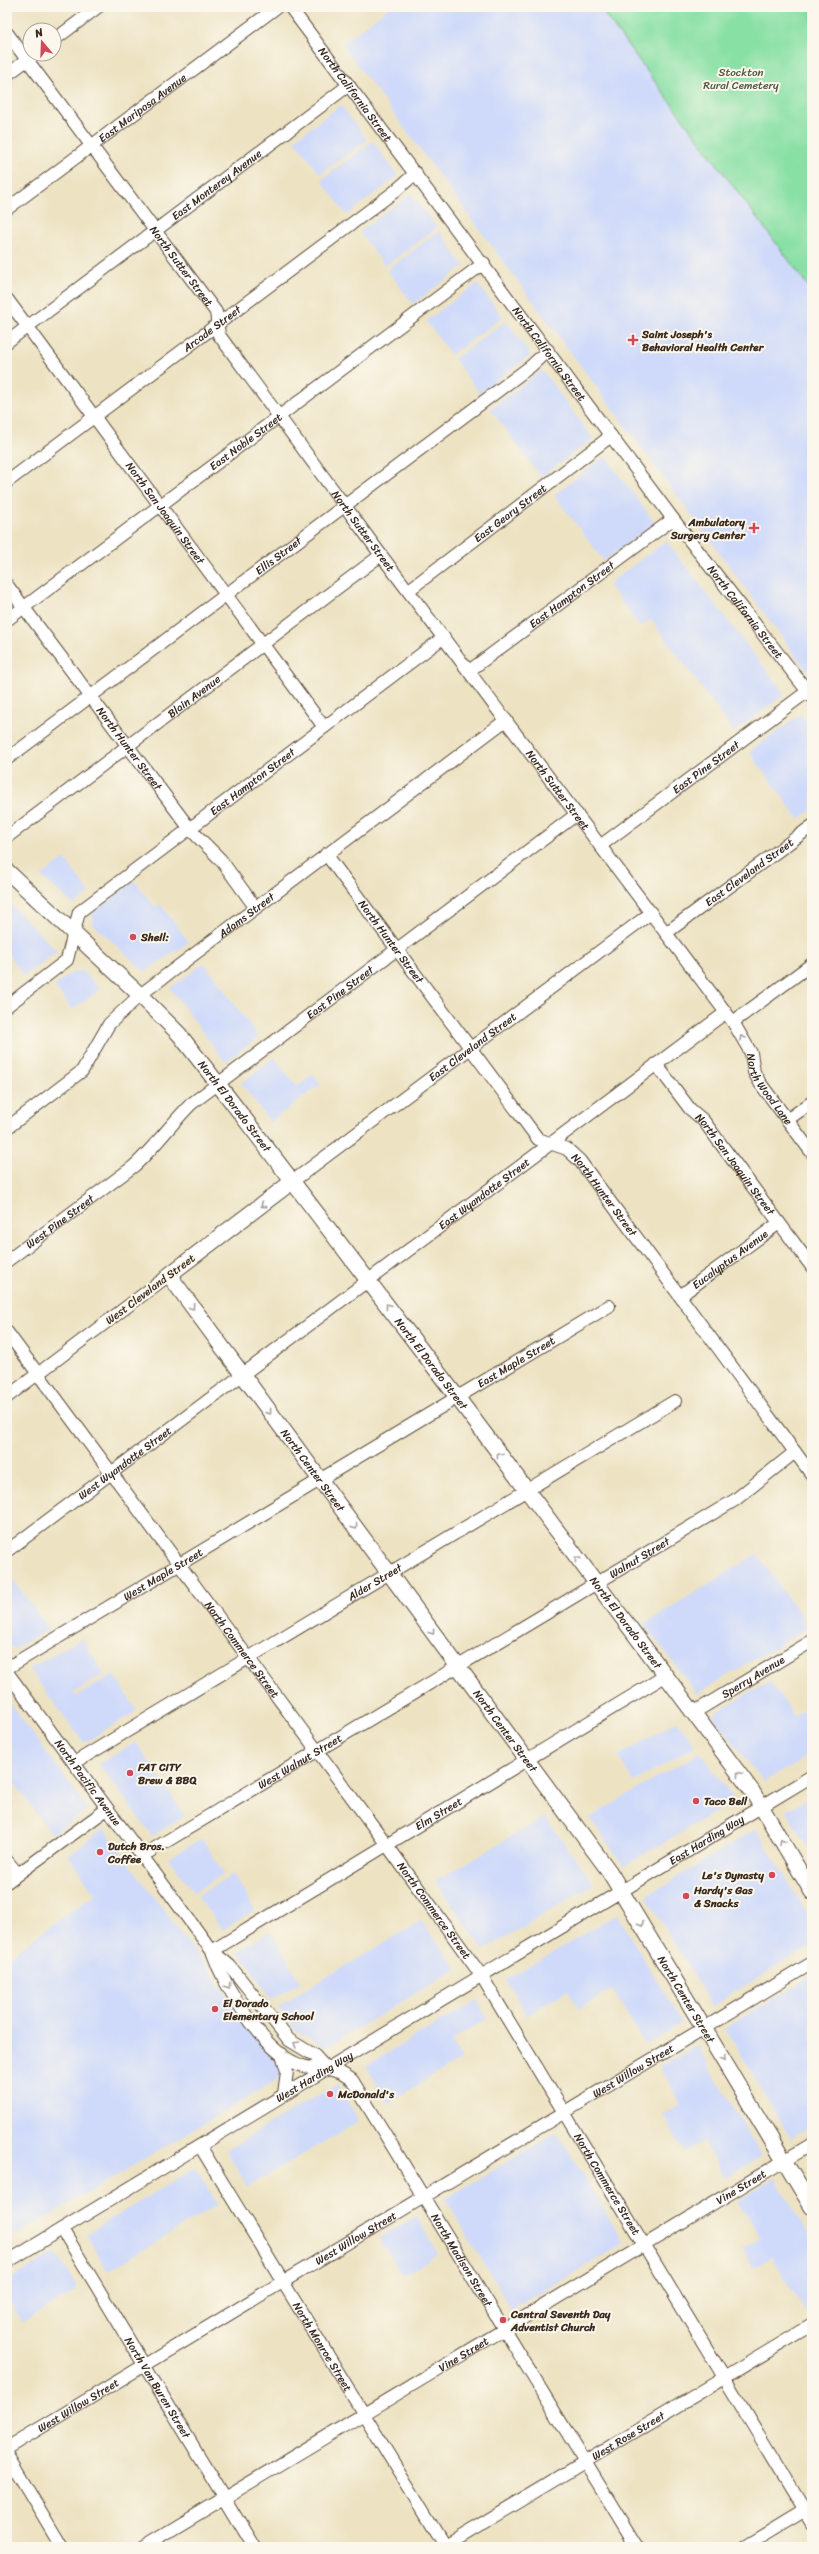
<svg xmlns="http://www.w3.org/2000/svg" width="819" height="2554" font-family="Sriracha,sans-serif">
	<rect width="100%" height="100%" fill="#fbf7ec"/>
	<filter id="ink" filterUnits="userSpaceOnUse"><feTurbulence type="fractalNoise" baseFrequency=".025" numOctaves="2"/><feDisplacementMap in="SourceGraphic" scale="8" xChannelSelector="R" yChannelSelector="G"/><feConvolveMatrix kernelMatrix="1 2 1 2 8 2 1 2 1" color-interpolation-filters="sRGB"/></filter>
	<filter id="wash" filterUnits="userSpaceOnUse"><feTurbulence type="fractalNoise" baseFrequency=".012" numOctaves="4" result="noise"/><feDisplacementMap in="SourceGraphic" scale="16" xChannelSelector="R" yChannelSelector="G"/><feGaussianBlur stdDeviation="0.9" result="paint"/><feColorMatrix in="noise" values="0 0 0 0 0 0 0 0 0 0 0 0 0 0 0 0 0 1.4 0 .05"/><feComposite in="paint" operator="in"/></filter>
	<g filter="url(#wash)">
		<rect width="100%" height="100%" fill="#ede3c3"/>
		<g fill="#cfdafa">
			<path d="M389,7h210l213,284v379l-5,1 -465,-627z"/>
			<path d="M341,105l26,35 -47,34 -26,-34z"/>
			<path d="M373,141l25,35 -51,39 -26,-35z"/>
			<path d="M411,194l26,34 -52,38 -26,-34z"/>
			<path d="M439,231l25,35 -51,38 -26,-34z"/>
			<path d="M477,283l26,34 -52,38 -25,-34z"/>
			<path d="M506,321l25,34 -52,38 -25,-34z"/>
			<path d="M542,370l51,69 -52,38 -51,-68z"/>
			<path d="M605,456l50,67 -51,38 -50,-66z"/>
			<path d="M666,541l119,153 -51,38 -83,-113 -11,8 -32,-43z"/>
			<path d="M801,714l11,15v81l-13,9 -50,-67z"/>
			<path d="M65,859l25,34 -16,12 -33,-29z"/>
			<path d="M135,881l20,26 5,-3 29,38 -44,30 -53,-49 1,-10z"/>
			<path d="M7,901l50,50 -33,25 -17,-23z"/>
			<path d="M204,963l55,74 -34,25 -55,-74z"/>
			<path d="M82,971l19,18 -29,21 -18,-24 19,-14z"/>
			<path d="M274,1057l23,30 16,-13 8,10 -51,38 -29,-39z"/>
			<path d="M757,1554l52,73 -112,67 -53,-70z"/>
			<path d="M7,1571l41,58 -34,20 -7,-6z"/>
			<path d="M82,1638l22,36 -31,19 2,4 39,-23 23,37 -53,32 -55,-74z"/>
			<path d="M769,1681l25,35 18,-11v49l-48,28 -52,-67z"/>
			<path d="M7,1699l81,110 -36,26 -45,-62z"/>
			<path d="M677,1721l18,25 -61,36 -16,-26z"/>
			<path d="M136,1742l49,74 -33,20 -53,-72z"/>
			<path d="M700,1752l35,48 -111,66 -35,-48z"/>
			<path d="M812,1796v59l-26,-44z"/>
			<path d="M545,1817l49,67 -110,66 -49,-69z"/>
			<path d="M104,1829l176,238v11l-273,163v-283l88,-64 -27,-39z"/>
			<path d="M756,1829l56,92v24l-100,61 -66,-110z"/>
			<path d="M202,1838l22,36 -30,18 -26,-34z"/>
			<path d="M233,1874l22,36 -32,20 -26,-34z"/>
			<path d="M617,1914l65,109 -36,22 -34,-55 -33,19 -11,-18 -41,24 -21,-35z"/>
			<path d="M421,1921l36,48 -131,78 -32,-18 -16,-23z"/>
			<path d="M270,1931l31,51 -29,17 -34,-48z"/>
			<path d="M812,1975v151l-21,13 -66,-111z"/>
			<path d="M477,2000l11,19 -37,21 11,19 -74,44 -22,-37z"/>
			<path d="M696,2045l66,111 -37,22 -22,-37 -18,11 -23,-37 19,-11 -22,-37z"/>
			<path d="M337,2084l22,37 -111,66 -22,-37z"/>
			<path d="M557,2132l67,111 -112,67 -67,-111z"/>
			<path d="M196,2168l22,37 -110,66 -22,-37z"/>
			<path d="M775,2178l37,61v68l-7,5 -33,-55 -19,11 -11,-19 19,-11 -23,-37z"/>
			<path d="M416,2216l22,38 -36,22 -23,-38z"/>
			<path d="M56,2252l22,37 -56,33 -10,-18 -5,3v-26z"/>
		</g>
		<path fill="#88e0a4" stroke="#628561" d="M599,7h213v284z"/>
	</g>
	<g filter="url(#ink)">
		<g fill="none" stroke-linecap="round" stroke-linejoin="round">
			<g stroke="#564637" stroke-width="14">
				<g id="minor">
					<path id="s1" d="M290,7l383,512 139,178"/>
					<path id="s2" d="M7,33l209,279 3,23 162,220 352,467 18,31 3,19 6,11 52,70"/>
					<path d="M54,40l44,-33"/>
					<path d="M7,75l28,-21"/>
					<path id="s3" d="M7,209l270,-202"/>
					<path id="s4" d="M7,299l317,428"/>
					<path id="s5" d="M7,342l342,-257"/>
					<path id="s6" d="M7,482l387,-290 22,-19"/>
					<path id="s7" d="M7,585l183,244 31,31 34,47"/>
					<path id="s8" d="M409,590l202,-154"/>
					<path id="s9" d="M7,620l477,-357"/>
					<path id="s10" d="M469,671l204,-152"/>
					<path id="s11" d="M7,759l524,-393 17,-16"/>
					<path id="s12" d="M7,837l374,-282"/>
					<path id="s13" d="M600,846l212,-158"/>
					<path id="s14" d="M326,854l212,285 29,10 13,12 232,314"/>
					<path id="s15" d="M666,933l146,-107"/>
					<path id="s16" d="M7,1006l60,-46 12,-48 365,-275"/>
					<path d="M733,1022l79,-58"/>
					<path id="s17" d="M656,1064l34,45 13,11 109,147"/>
					<path d="M787,1120l25,-18"/>
					<path id="s18" d="M7,1128l75,-57 27,-47 31,-29 366,-275"/>
					<path id="s19" d="M293,1181l358,-268"/>
					<path id="s20" d="M7,1261l127,-95c21,-19 37,-42 57,-62l386,-290"/>
					<path id="s21" d="M680,1296l99,-73"/>
					<path id="s22" d="M7,1332l380,513 94,130 331,548"/>
					<path d="M7,1397l162,-122"/>
					<path id="s23" d="M7,1551l718,-538"/>
					<path id="s24" d="M7,1668l602,-362"/>
					<path id="s25" d="M7,1672l205,279 18,15 59,74 25,15 12,13"/>
					<path id="s26" d="M693,1713l119,-72"/>
					<path id="s27" d="M74,1763l601,-362"/>
					<path id="s28" d="M142,1856l593,-356 60,-48"/>
					<path d="M7,1861l11,13"/>
					<path d="M7,1882l100,-73"/>
					<path id="s29" d="M212,1951c12,35 51,101 88,114 21,8 29,-2 52,15l285,467"/>
					<path id="s30" d="M212,1951l453,-275"/>
					<path d="M282,2054l5,17 -3,23"/>
					<path id="s31" d="M200,2146l245,401"/>
					<path id="s32" d="M62,2229l192,318"/>
					<path id="s33" d="M7,2262l805,-486"/>
					<path id="s34" d="M7,2448l805,-485"/>
					<path d="M7,2455l55,92"/>
					<path id="s35" d="M143,2547l669,-403"/>
					<path id="s36" d="M443,2547l369,-222"/>
					<path d="M744,2547l68,-41"/>
				</g>
			</g>
			<g stroke="#564637" stroke-width="17">
				<g id="major">
					<path id="s37" d="M7,871l133,124 39,39 39,50 239,313 295,394 60,101"/>
					<path id="s38" d="M293,1181l-124,94 440,596 203,336"/>
				</g>
			</g>
			<use href="#minor" stroke="#fff" stroke-width="12"/>
			<use href="#major" stroke="#fff" stroke-width="15"/>
		</g>
		<defs><path id="oneway-chevron" d="M-2-3.5L2.5 0L-2 3.5" fill="none" stroke-width="1.6" stroke-linecap="round" stroke-linejoin="round"/></defs>
		<g stroke="#a79f9a">
			<use href="#oneway-chevron" transform="translate(742 1038) rotate(-120)"/>
			<use href="#oneway-chevron" transform="translate(263 1205) rotate(143)"/>
			<use href="#oneway-chevron" transform="translate(388 1306) rotate(-127)"/>
			<use href="#oneway-chevron" transform="translate(192 1307) rotate(54)"/>
			<use href="#oneway-chevron" transform="translate(269 1412) rotate(54)"/>
			<use href="#oneway-chevron" transform="translate(499 1455) rotate(-127)"/>
			<use href="#oneway-chevron" transform="translate(355 1527) rotate(54)"/>
			<use href="#oneway-chevron" transform="translate(577 1559) rotate(-127)"/>
			<use href="#oneway-chevron" transform="translate(432 1632) rotate(54)"/>
			<use href="#oneway-chevron" transform="translate(739 1774) rotate(-127)"/>
			<use href="#oneway-chevron" transform="translate(782 1842) rotate(-121)"/>
			<use href="#oneway-chevron" transform="translate(641 1924) rotate(59)"/>
			<use href="#oneway-chevron" transform="translate(228 1986) rotate(56)"/>
			<use href="#oneway-chevron" transform="translate(296 2044) rotate(-150)"/>
			<use href="#oneway-chevron" transform="translate(723 2059) rotate(59)"/>
		</g>
	</g>
	<g fill="#d1495b" stroke="#fbf7ec" stroke-width="1.5">
		<path d="M631 334h4v4h4v4h-4v4h-4v-4h-4v-4h4z"/>
		<path d="M752 522h4v4h4v4h-4v4h-4v-4h-4v-4h4z"/>
		<circle cx="133" cy="937" r="4"/>
		<circle cx="130" cy="1773" r="4"/>
		<circle cx="696" cy="1801" r="4"/>
		<circle cx="100" cy="1852" r="4"/>
		<circle cx="772" cy="1875" r="4"/>
		<circle cx="686" cy="1896" r="4"/>
		<circle cx="215" cy="2009" r="4"/>
		<circle cx="330" cy="2094" r="4"/>
		<circle cx="503" cy="2320" r="4"/>
	</g>
	<g text-anchor="middle" stroke-width="4" stroke-linejoin="round" paint-order="stroke">
		<g font-size="11" fill="#4e5840" stroke="#fbf7ec">
			<text x="741" y="76">Stockton<tspan x="741" dy="13">Rural Cemetery</tspan></text>
		</g>
		<g font-size="11" fill="#3b2a1e" stroke="#fbf7ec">
			<text dy="4" stroke="none"><textPath href="#s1" startOffset="109">North California Street</textPath></text>
			<text dy="4" stroke="none"><textPath href="#s3" startOffset="169">East Mariposa Avenue</textPath></text>
			<text dy="4" stroke="none"><textPath href="#s5" startOffset="262">East Monterey Avenue</textPath></text>
			<text dy="4" stroke="none"><textPath href="#s2" startOffset="291">North Sutter Street</textPath></text>
			<text dy="4" stroke="none"><textPath href="#s6" startOffset="256">Arcade Street</textPath></text>
			<text dy="4" stroke="none"><textPath href="#s1" startOffset="433">North California Street</textPath></text>
			<text dy="4" stroke="none"><textPath href="#s9" startOffset="298">East Noble Street</textPath></text>
			<text dy="4" stroke="none"><textPath href="#s4" startOffset="266">North San Joaquin Street</textPath></text>
			<text dy="4" stroke="none"><textPath href="#s8" startOffset="127">East Geary Street</textPath></text>
			<text dy="4" stroke="none"><textPath href="#s2" startOffset="615">North Sutter Street</textPath></text>
			<text dy="4" stroke="none"><textPath href="#s11" startOffset="339">Ellis Street</textPath></text>
			<text dy="4" stroke="none"><textPath href="#s10" startOffset="128">East Hampton Street</textPath></text>
			<text dy="4" stroke="none"><textPath href="#s1" startOffset="757">North California Street</textPath></text>
			<text dy="4" stroke="none"><textPath href="#s12" startOffset="234">Blain Avenue</textPath></text>
			<text dy="4" stroke="none"><textPath href="#s7" startOffset="204">North Hunter Street</textPath></text>
			<text dy="4" stroke="none"><textPath href="#s13" startOffset="132">East Pine Street</textPath></text>
			<text dy="4" stroke="none"><textPath href="#s16" startOffset="342">East Hampton Street</textPath></text>
			<text dy="4" stroke="none"><textPath href="#s2" startOffset="939">North Sutter Street</textPath></text>
			<text dy="4" stroke="none"><textPath href="#s15" startOffset="103">East Cleveland Street</textPath></text>
			<text dy="4" stroke="none"><textPath href="#s18" startOffset="324">Adams Street</textPath></text>
			<text dy="4" stroke="none"><textPath href="#s14" startOffset="109">North Hunter Street</textPath></text>
			<text dy="4" stroke="none"><textPath href="#s20" startOffset="429">East Pine Street</textPath></text>
			<text dy="4" stroke="none"><textPath href="#s19" startOffset="224">East Cleveland Street</textPath></text>
			<text dy="4" stroke="none"><textPath href="#s2" startOffset="1307">North Wood Lane</textPath></text>
			<text dy="4" stroke="none"><textPath href="#s37" startOffset="328">North El Dorado Street</textPath></text>
			<text dy="4" stroke="none"><textPath href="#s17" startOffset="128">North San Joaquin Street</textPath></text>
			<text dy="4" stroke="none"><textPath href="#s23" startOffset="596">East Wyandotte Street</textPath></text>
			<text dy="4" stroke="none"><textPath href="#s14" startOffset="445">North Hunter Street</textPath></text>
			<text dy="4" stroke="none"><textPath href="#s20" startOffset="66">West Pine Street</textPath></text>
			<text dy="4" stroke="none"><textPath href="#s21" startOffset="62">Eucalyptus Avenue</textPath></text>
			<text transform="translate(150 1289) rotate(-37)" y="4">West Cleveland Street</text>
			<text dy="4" stroke="none"><textPath href="#s24" startOffset="594">East Maple Street</textPath></text>
			<text dy="4" stroke="none"><textPath href="#s37" startOffset="652">North El Dorado Street</textPath></text>
			<text dy="4" stroke="none"><textPath href="#s23" startOffset="147">West Wyandotte Street</textPath></text>
			<text dy="4" stroke="none"><textPath href="#s38" startOffset="398">North Center Street</textPath></text>
			<text dy="4" stroke="none"><textPath href="#s28" startOffset="580">Walnut Street</textPath></text>
			<text dy="4" stroke="none"><textPath href="#s24" startOffset="182">West Maple Street</textPath></text>
			<text dy="4" stroke="none"><textPath href="#s27" startOffset="351">Alder Street</textPath></text>
			<text dy="4" stroke="none"><textPath href="#s37" startOffset="976">North El Dorado Street</textPath></text>
			<text dy="4" stroke="none"><textPath href="#s22" startOffset="395">North Commerce Street</textPath></text>
			<text dy="4" stroke="none"><textPath href="#s26" startOffset="70">Sperry Avenue</textPath></text>
			<text dy="4" stroke="none"><textPath href="#s38" startOffset="722">North Center Street</textPath></text>
			<text dy="4" stroke="none"><textPath href="#s28" startOffset="184">West Walnut Street</textPath></text>
			<text dy="4" stroke="none"><textPath href="#s25" startOffset="137">North Pacific Avenue</textPath></text>
			<text dy="4" stroke="none"><textPath href="#s30" startOffset="265">Elm Street</textPath></text>
			<text dy="4" stroke="none"><textPath href="#s33" startOffset="817">East Harding Way</textPath></text>
			<text dy="4" stroke="none"><textPath href="#s22" startOffset="719">North Commerce Street</textPath></text>
			<text dy="4" stroke="none"><textPath href="#s38" startOffset="1046">North Center Street</textPath></text>
			<text dy="4" stroke="none"><textPath href="#s34" startOffset="731">West Willow Street</textPath></text>
			<text dy="4" stroke="none"><textPath href="#s33" startOffset="359">West Harding Way</textPath></text>
			<text dy="4" stroke="none"><textPath href="#s22" startOffset="1043">North Commerce Street</textPath></text>
			<text dy="4" stroke="none"><textPath href="#s35" startOffset="698">Vine Street</textPath></text>
			<text dy="4" stroke="none"><textPath href="#s34" startOffset="407">West Willow Street</textPath></text>
			<text dy="4" stroke="none"><textPath href="#s29" startOffset="413">North Madison Street</textPath></text>
			<text dy="4" stroke="none"><textPath href="#s31" startOffset="235">North Monroe Street</textPath></text>
			<text dy="4" stroke="none"><textPath href="#s35" startOffset="374">Vine Street</textPath></text>
			<text dy="4" stroke="none"><textPath href="#s32" startOffset="185">North Van Buren Street</textPath></text>
			<text dy="4" stroke="none"><textPath href="#s34" startOffset="83">West Willow Street</textPath></text>
			<text dy="4" stroke="none"><textPath href="#s36" startOffset="216">West Rose Street</textPath></text>
		</g>
		<g font-size="11" font-weight="bold" fill="#3b2a1e" stroke="#fbf7ec" text-anchor="start">
			<text x="642" y="338">Saint Joseph's<tspan x="642" dy="13">Behavioral Health Center</tspan></text>
			<text x="745" y="526" text-anchor="end">Ambulatory<tspan x="745" dy="13">Surgery Center</tspan></text>
			<text x="141" y="941">Shell:</text>
			<text x="138" y="1771">FAT CITY<tspan x="138" dy="13">Brew &amp; BBQ</tspan></text>
			<text x="704" y="1805">Taco Bell</text>
			<text x="108" y="1850">Dutch Bros.<tspan x="108" dy="13">Coffee</tspan></text>
			<text x="764" y="1879" text-anchor="end">Le's Dynasty</text>
			<text x="694" y="1894">Hardy's Gas<tspan x="694" dy="13">&amp; Snacks</tspan></text>
			<text x="223" y="2007">El Dorado<tspan x="223" dy="13">Elementary School</tspan></text>
			<text x="338" y="2098">McDonald's</text>
			<text x="511" y="2318">Central Seventh Day<tspan x="511" dy="13">Adventist Church</tspan></text>
		</g>
	</g>
	<rect width="819" height="2554" fill="none" stroke="#fbf7ec" stroke-width="24"/>
	<g transform="translate(42 42) rotate(341)"><circle r="19" fill="#fbf7ec" stroke="#aea59a"/>
	<path d="M0-3L7 15L0 10L-7 15Z" fill="#d1495b"/>
	<text y="-6" font-size="11" font-weight="bold" text-anchor="middle" fill="#3b2a1e">N</text>
	</g>
</svg>
